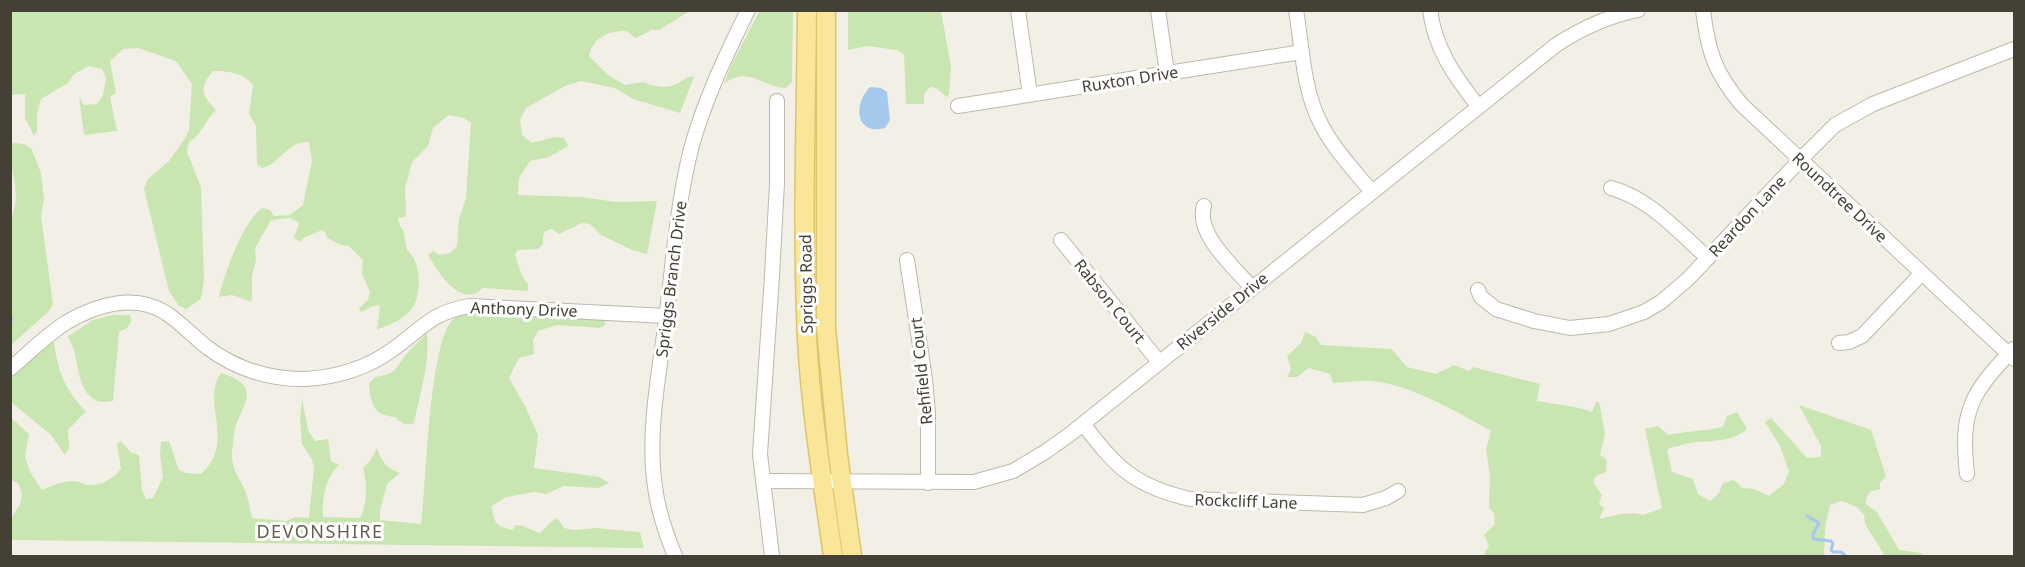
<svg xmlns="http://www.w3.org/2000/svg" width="2025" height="567" font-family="'Noto Sans',sans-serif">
	<rect width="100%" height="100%" fill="#f2f0e6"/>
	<g fill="#c9e5b1">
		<path d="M11,10l679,1 -31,19h-7l-16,8 -10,-7c-18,0 -33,6 -37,25l19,19 17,10 19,-3c9,5 22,7 33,2 7,-3 8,-8 17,-7l-14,36 -47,-14 -18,-11 -34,-7 -14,4 -41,23 -6,12 2,15 10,8 22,-6 10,1 4,8 -19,11 -19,4 -11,17 -1,17 62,2 37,5 40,-1 -10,53 -15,-4 -31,-15 -11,-11 -8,-1 -23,11 -7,-5 -7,2 -2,6v7l-5,5 -20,1 -3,4c2,8 7,25 13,30v7l-45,-3c-22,22 -45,-16 -55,-33l5,-4 7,4 10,-2 7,-7 2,-27 7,-21 5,-75 -7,-5 -15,-3 -16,13 -5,18 -16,16 -7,26 1,26 -1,3 -7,1 2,8 3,4 4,20c14,11 15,42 6,57 -7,12 -25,18 -36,23l3,-24 -4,-1 -15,7 -2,-4 9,-8 2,-8 -8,-18 1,-14 -14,-14 -8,-1 -14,-7 -1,-5 -4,-3 -17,7 -5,5 -6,-4 5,-15 -9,-5 -19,2 -16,28 1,12 -4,16v26l-20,-7 -13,2c4,-20 26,-81 44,-89l7,2 4,6 16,-1 13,-10 9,-44 -3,-19c-23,-1 -28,22 -47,26l-5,-4 -1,-38 -7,-12 4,-29c-9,-12 -25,-14 -40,-14 -15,18 -11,24 3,39 -12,12 -13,23 -27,32l-2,10 14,35 3,93 -3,19 -15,10 -7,-3 -10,-15 -25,-102 4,-10 21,-18 15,-21 5,-10 3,-46 -16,-23 -38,-13 -15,1 -13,12 6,32 -6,4 7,34 -33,4 -5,-39 4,9 14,-1 6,-9 3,-17 -4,-9 -13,-3 -15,8 -6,9 -27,16 -4,15v17l-3,5 -9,-18v-24l-14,1z"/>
		<path d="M760,10l33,1 -1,71 -6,6c-25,-1 -37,-23 -62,-4l7,-18z"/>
		<path d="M848,11h93l10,56 -2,27 -2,3 -11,-9 -6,-1 -6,7v10h-18l-2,-50 -7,-4 -30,-4 -19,4z"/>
		<path d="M15,143l9,1 7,4 10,25 3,27 -3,16 12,88 -4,7 -38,34 -1,-119 6,-26 -1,-16 -4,-19 -1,-20z"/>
		<path d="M483,311l123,7 -2,8 -5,2 -42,-3 -19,6 -5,9 1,14 -15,4 -10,20 16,28 13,29 -4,33 65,9 10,6 -11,5 -34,-2 -18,8 -12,-2 -28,5 -14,9c1,16 4,20 20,24l4,-5c9,0 16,6 24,8 6,-5 11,-13 17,-15l7,10 9,2 23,-2 44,4 4,16 -633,-8v-21l9,-15 2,-10 -4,-11 -7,-3 -1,-63 19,17 -4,23 5,15 12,18c9,-4 21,-9 32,-9 4,0 9,3 14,4 14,1 24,-6 33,-16l-4,-25 4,-3 9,11 9,3 3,35 4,9 7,-1 10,-21 -3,-22 1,-13 8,-1 10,29 7,3 15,1c36,-33 -1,-71 20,-101 41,13 23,28 14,55 -1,4 -3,23 -3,28 0,14 8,22 13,35 4,8 5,18 7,27l35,3 8,-4 14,1 5,-50 -2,-8 -10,-16 -2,-26 2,-19 6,31 7,11 13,-2 3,22 8,4c-14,13 -17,33 -16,52l37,1c8,-17 7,-32 3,-50l7,-7 7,-13c5,14 9,20 23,25l-13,11 -7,26v10l41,4c6,-42 7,-177 32,-205 6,-8 21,-7 30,-8z"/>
		<path d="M112,315h18l1,7 -4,6 -8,4 -6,69c-4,0 -11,2 -15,0 -17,-5 -20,-32 -23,-47 -1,-6 -5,-12 -7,-18l25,-16z"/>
		<path d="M1305,332l11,5 5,8 71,4 15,18 29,7 18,-9 15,6 4,-4 67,17 -3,17c16,3 41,5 55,11l4,-10h3l6,32 -5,21 7,5 -1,12 -10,4 -3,6 9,13 -3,9 5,4 -5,11 22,-5 13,-1 9,2 19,-7 -17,-79 13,-3 10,9c19,-4 37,-4 55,-8l4,-11 10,-4 10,17c-16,14 -37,11 -56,14 -8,1 -16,4 -24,6l5,23 21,7 5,15 12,7 9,-8 4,-10 11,-3 8,8 12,1 15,7 14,-11 6,-13 -9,-26 -15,-24 6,-4 36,40 14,-1v-11l-22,-41 72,25 15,46 -6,7v6l-10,3 -4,7v5l11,8 22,38 22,3 4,3h-40l-20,-32 -1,-9 -7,-8 -15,-6 -12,4 -5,23 -1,28h-341l6,-10 -5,-11 11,-11 -1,-11 -5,-5 1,-32 -4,-27 5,-18c-34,-19 -81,-47 -120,-50 -12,-1 -25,2 -38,2l-3,-9 -21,-6 -12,9h-10l4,-8 -4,-13 14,-13z"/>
		<path d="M427,333c3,31 -7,60 -13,90 -8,4 -13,0 -18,-6 -23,-1 -25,-13 -27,-33l6,-7 11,-2 8,-4 14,-19z"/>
		<path d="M54,341c3,28 11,50 32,70l-18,19 1,18 -4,7 -14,-20 -40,-33 -1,-26 39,-34z"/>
	</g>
	<path fill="#a5c9ed" d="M870,87l11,1 6,4 3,28 -5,8c-30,8 -32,-24 -15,-41z"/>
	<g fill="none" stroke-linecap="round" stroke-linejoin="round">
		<g stroke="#a5c9ed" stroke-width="3">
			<path d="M10,321l2,-1"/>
			<path d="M1807,516l12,7 -6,11v5l18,2 2,3 -2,6 2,2h8l5,4"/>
		</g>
		<g stroke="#bdb8a9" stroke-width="16">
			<g id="minor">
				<path d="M1018,10l12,85"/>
				<path d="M1158,10l9,63"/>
				<path d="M1296,10c6,36 7,77 23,110 12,26 34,49 52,71"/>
				<path d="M1430,10c5,39 25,67 48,96"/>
				<path d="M1703,10c5,42 12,63 39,95l272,254"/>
				<path d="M958,106l344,-54"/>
				<path d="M1611,188c40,11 67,44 97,70"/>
				<path d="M1204,206c-9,28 31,62 48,82"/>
				<path d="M1061,240l98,122"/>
				<path d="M907,260l18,119 3,34v70"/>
				<path d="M1478,290l3,7 15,12 38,12 36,7 39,-4 35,-12 17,-10 27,-23 112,-119 35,-35 38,-21 141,-55"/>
				<path d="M1839,343l10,-1 13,-6 60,-63"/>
				<path d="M10,369c19,-16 36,-34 57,-47 29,-17 67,-29 99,-9 15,10 28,24 42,35 28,21 63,32 98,31 31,-2 61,-11 86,-29 30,-21 38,-37 77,-44l198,10"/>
				<path d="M1083,424c34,44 51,62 107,75l173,6 23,-7 12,-7"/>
				<path d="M1967,474c-7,-64 4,-80 46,-125"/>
				<path d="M763,481l211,1 39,-11 32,-19 24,-17 487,-390c26,-17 52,-29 82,-35"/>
				<path d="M675,556c-9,-22 -17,-45 -20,-69 -8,-55 4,-112 11,-167 7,-57 11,-115 25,-171 13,-48 35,-94 57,-139"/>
				<path d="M772,556l-12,-102 12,-178 5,-93v-82"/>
			</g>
		</g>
		<g stroke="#dec469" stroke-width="21">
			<g id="major">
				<path d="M807,10c-1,110 -5,220 0,329 4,73 16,145 26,217"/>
				<path d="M826,10v318l12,127 14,101"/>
			</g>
		</g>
		<use href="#minor" stroke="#fff" stroke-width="14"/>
		<use href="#major" stroke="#f9e698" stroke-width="18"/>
	</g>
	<g text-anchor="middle" stroke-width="6" stroke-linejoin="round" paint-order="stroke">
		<g font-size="16" fill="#454036" stroke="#fff">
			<text transform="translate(1130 79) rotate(-9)" y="6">Ruxton Drive</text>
			<text transform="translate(1840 197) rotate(43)" y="6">Roundtree Drive</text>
			<text transform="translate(1747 216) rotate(-47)" y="6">Reardon Lane</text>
			<text transform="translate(671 279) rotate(-83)" y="6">Spriggs Branch Drive</text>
			<text transform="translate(806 284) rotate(-91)" y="6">Spriggs Road</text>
			<text transform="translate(1110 301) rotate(51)" y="6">Rabson Court</text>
			<text transform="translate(524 309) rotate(2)" y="6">Anthony Drive</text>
			<text transform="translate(1222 311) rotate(-39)" y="6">Riverside Drive</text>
			<text transform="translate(921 371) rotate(-96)" y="6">Rehfield Court</text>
			<text transform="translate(1246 501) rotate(2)" y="6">Rockcliff Lane</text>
		</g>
		<g font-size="18" letter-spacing="1.5" fill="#675f4d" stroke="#fff">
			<text x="320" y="538">DEVONSHIRE</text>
		</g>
	</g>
	<rect width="2025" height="567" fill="none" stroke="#454036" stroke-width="24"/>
</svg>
